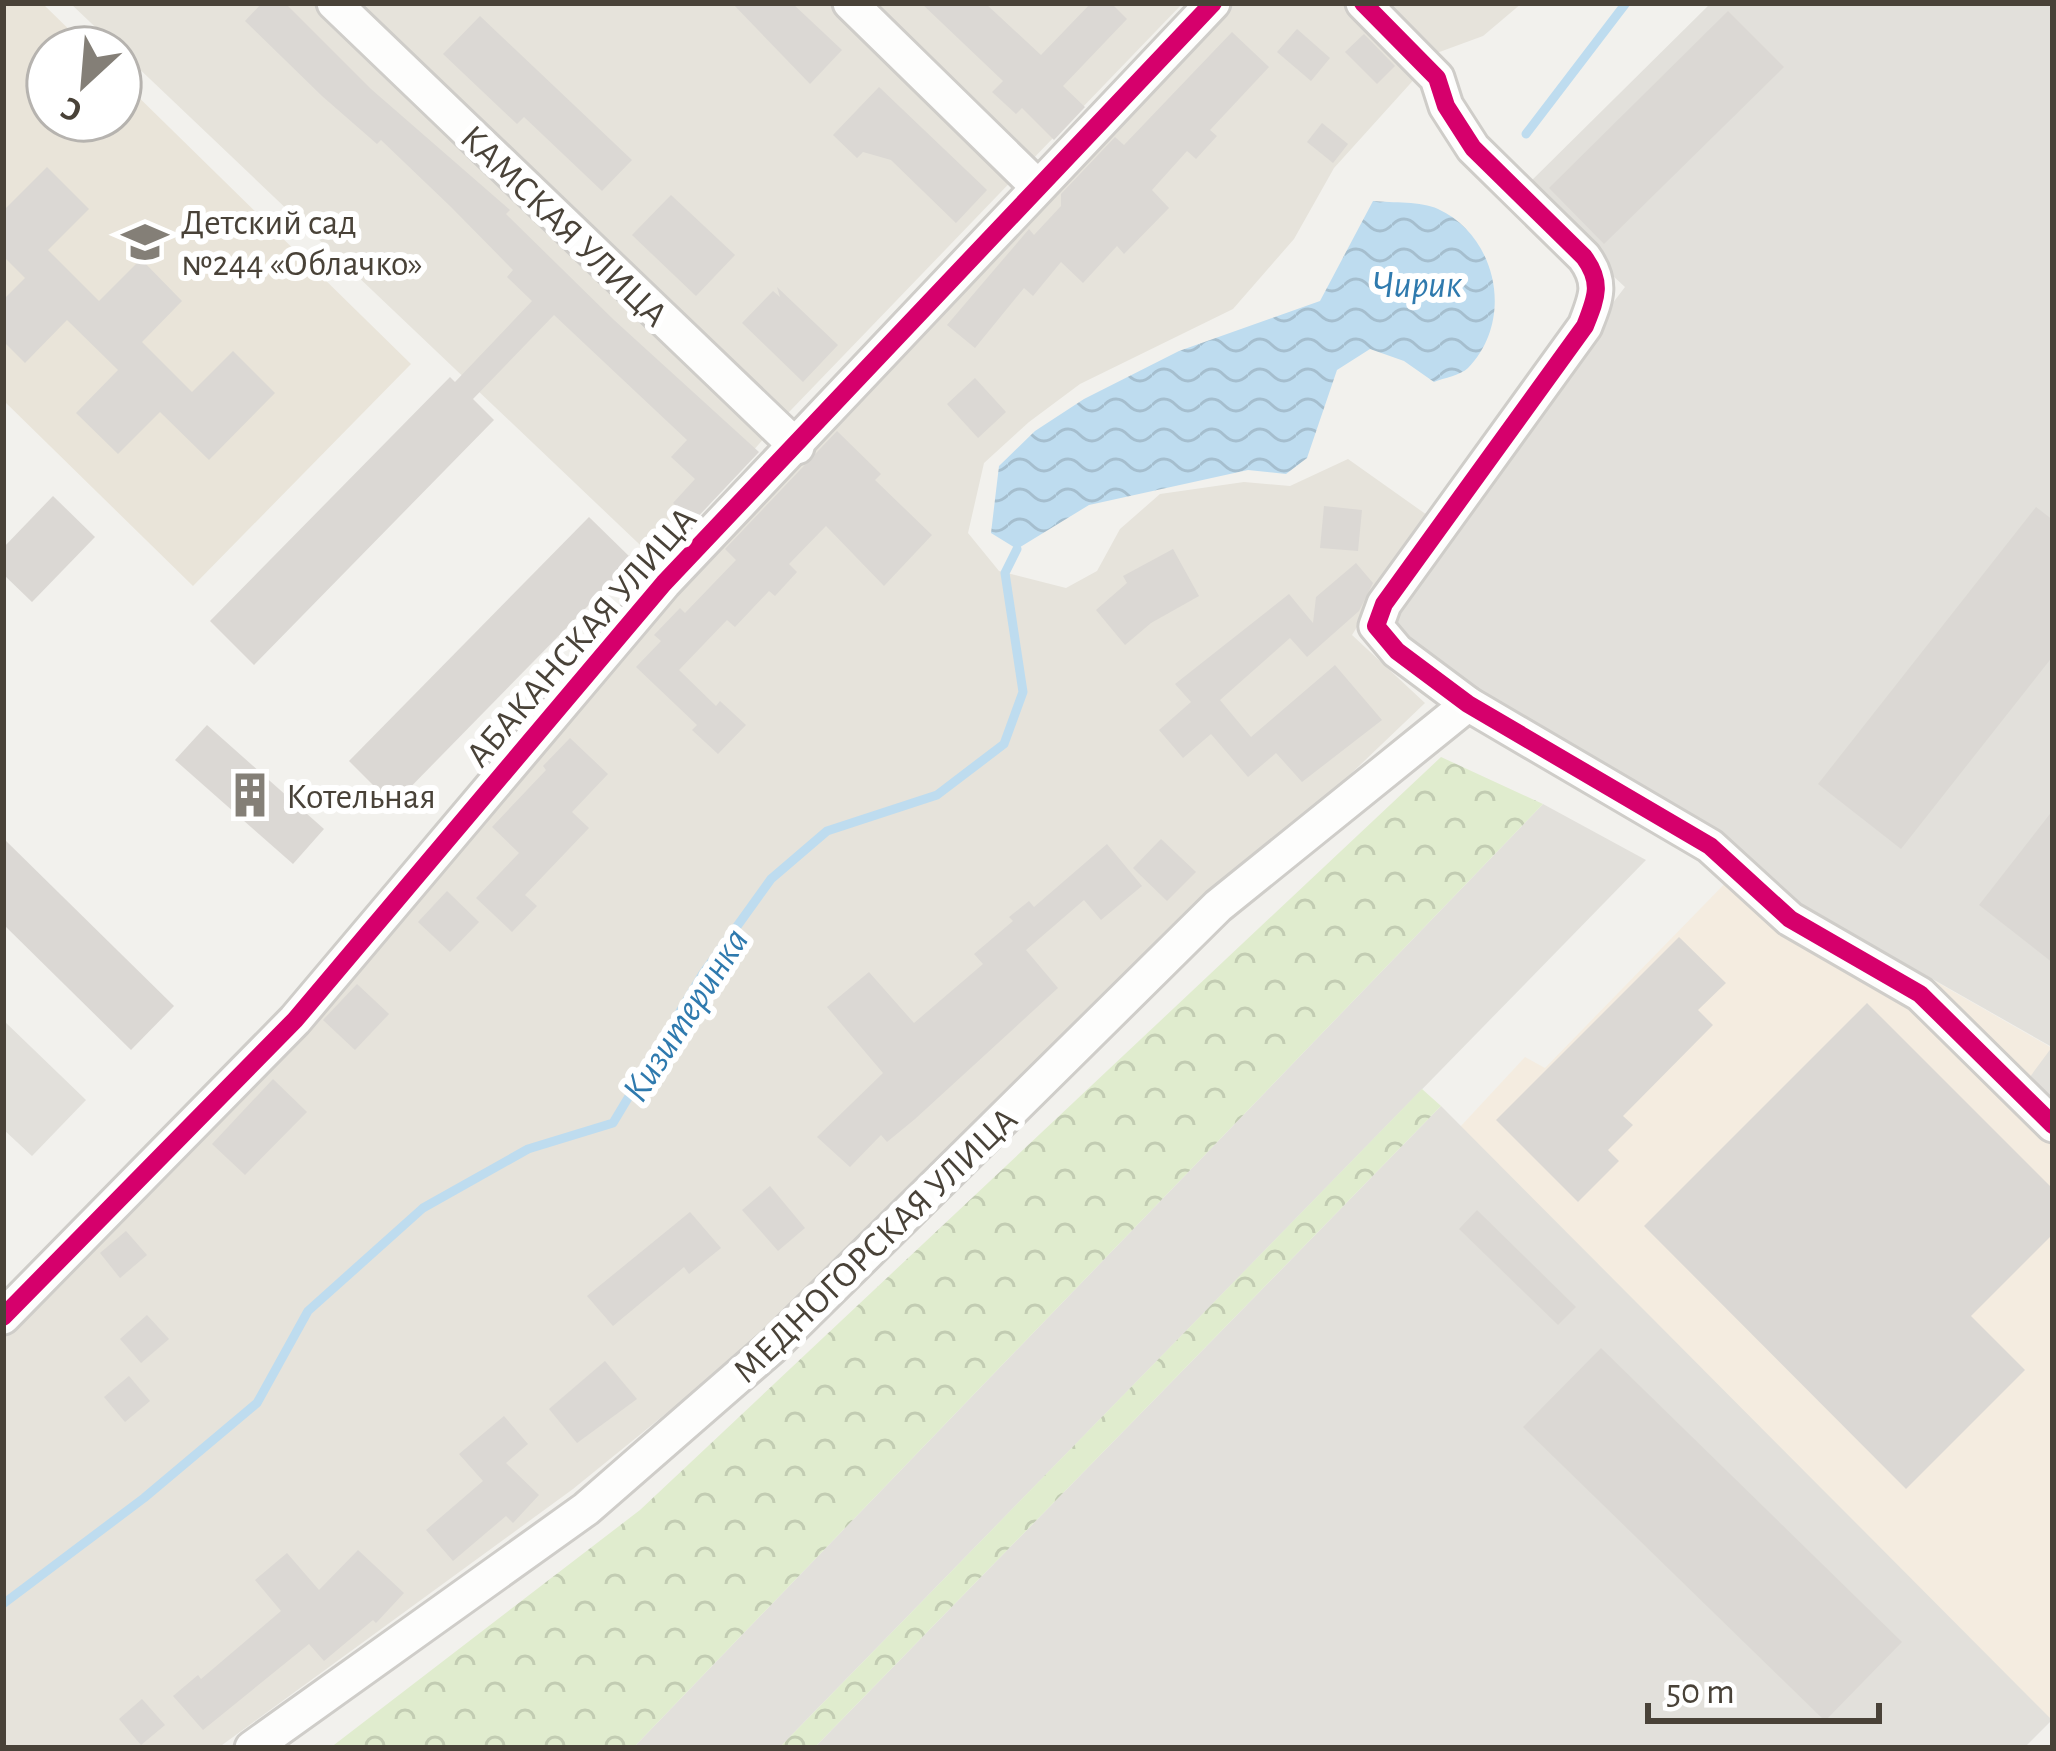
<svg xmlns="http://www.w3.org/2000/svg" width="2056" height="1751" font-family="'Alegreya Sans',sans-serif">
	<defs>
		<pattern id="forest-crowns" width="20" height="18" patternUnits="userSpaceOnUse" patternTransform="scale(3)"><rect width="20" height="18" fill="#e0ecce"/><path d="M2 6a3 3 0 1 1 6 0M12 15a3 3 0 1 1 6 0" fill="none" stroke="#c2ccb2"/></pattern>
		<pattern id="water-waves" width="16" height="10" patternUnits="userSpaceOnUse" patternTransform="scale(3)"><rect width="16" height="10" fill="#bedcef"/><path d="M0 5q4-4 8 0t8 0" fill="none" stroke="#a5bece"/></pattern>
	</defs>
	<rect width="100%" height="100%" fill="#f2f1ed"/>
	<g fill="#e6e3db">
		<path d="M70,3h1113l-418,434 -108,124z"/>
		<path d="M1229,3h116l73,72 -84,93 -40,71 -61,70 -153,75 -51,38 -45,41 -16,70 31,38 67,17 31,-17 23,-42 40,-35 84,-12 46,4 58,-27 79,56 -75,120 73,68 -661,631 -191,155 -355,259h-215v-412l302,-306 492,-578z"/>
		<path d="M1379,3h143l-39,33 -49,18z"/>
	</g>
	<path fill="#f4ece0" d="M1739,869l313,179 1,674 -593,-595 65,-70 20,11z"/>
	<g fill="#e2e0db">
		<path d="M1711,3h342v1122l-32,-36 31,-42 -313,-178 -354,-216 7,-62 233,-304 -104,-96z"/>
		<path d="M1543,804l103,56 -867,888h-146z"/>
		<path d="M3,1020l83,80 -54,56 -29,-27z"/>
		<path d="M1441,1106l611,614 -28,28h-1210z"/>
	</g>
	<path fill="#e9e4d9" d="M3,3h39l46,45h-40v72h72v-41l291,285 -218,222 -190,-186z"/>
	<g fill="url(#forest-crowns)">
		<path d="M1441,757l102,47 -910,944h-303l310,-238z"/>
		<path d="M1422,1089l19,17 -627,642h-35z"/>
	</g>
	<path fill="url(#water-waves)" d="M1373,201c20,2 48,0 65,8 59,27 77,111 30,159 -7,7 -24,10 -34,14l-30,-21 -34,-12 -33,21 -30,88 -21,16 -38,-4 -159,35 -72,44 -26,-16 8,-67 36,-35 49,-32 95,-48 141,-50z"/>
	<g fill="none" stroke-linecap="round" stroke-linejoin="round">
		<g stroke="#bedcef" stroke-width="9">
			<path d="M1526,134l100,-131"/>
			<path d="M3,1604l141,-106 113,-95 51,-92 115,-103 105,-59 85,-26 89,-148 69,-96 56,-48 110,-36 67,-51 19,-52 -18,-119 12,-24"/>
		</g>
	</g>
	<g fill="#dbd8d4">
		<path d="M262,3h23l86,86 139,121 -4,4 108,106 145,132 -66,70 -20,-19 22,-24 -24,-22 16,-17 -133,-125 -81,84 21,21 -240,245 -44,-44 240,-244 5,5 77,-81 -25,-24 6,-7 -62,-63 -70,-67 -4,4 -55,-48 -77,-75z"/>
		<path d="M732,3h60l50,47 -32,34z"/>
		<path d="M921,3h64l56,52 50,-52h20l16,16 -64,67 22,21 -31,33 -32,-32 -6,6 -24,-22 11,-11z"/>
		<path d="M1728,11l56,56 -180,177 -55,-56z"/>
		<path d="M480,16l152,144 -30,31 -78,-74 -7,7 -74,-70z"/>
		<path d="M1297,29l33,29 -19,23 -34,-29z"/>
		<path d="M1232,32l37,35 -59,63 7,6 -21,23 -9,-8 -35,39 17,18 -45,46 -7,-8 -34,37 -22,-21 -28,34 -9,-8 -49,60 -28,-23 82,-96 5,6 27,-29v-12l54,-57 9,8z"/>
		<path d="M1364,34l31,32 -18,18 -32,-32z"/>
		<path d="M879,87l108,103 -31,33 -65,-63 -28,-8 -6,6 -24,-23z"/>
		<path d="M1322,123l26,21 -15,19 -26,-21z"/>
		<path d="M47,167l42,42 -41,41 51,51 42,-42 41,42 -40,41 50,50 41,-41 42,42 -66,67 -49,-48 -42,42 -42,-41 42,-43 -51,-50 -42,43 -22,-22v-41l22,-22 -22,-22v-45z"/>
		<path d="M671,195l64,60 -39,41 -64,-61z"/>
		<path d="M777,287l61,58 -35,37 -61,-59 31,-32 7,6z"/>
		<path d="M975,378l31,34 -28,26 -31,-34z"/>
		<path d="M837,431l44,43 -6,6 57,55 -48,51 -58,-60 -37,38 8,8 -22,24 -6,-5 -34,36 -8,-7 -48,50 37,36 4,-5 26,24 -28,29 -26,-24 5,-5 -61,-58 25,-26 -7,-6 26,-27 5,5 51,-53 -11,-11z"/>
		<path d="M53,496l42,41 -63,65 -29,-28v-26z"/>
		<path d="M1324,506l38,4 -4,41 -38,-3z"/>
		<path d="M2036,507l17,13v136l-152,193 -83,-65z"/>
		<path d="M589,517l44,43 -240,245 -44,-44z"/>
		<path d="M1173,549l26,47 -48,27 -26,22 -29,-35 31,-27 -4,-7z"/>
		<path d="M1356,563l17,20 -14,28 -52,46 -17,-19 -70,62 31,37 84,-72 47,55 -80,62 -26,-29 -28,24 -37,-43 -28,24 -24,-28 32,-28 -16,-18 114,-90 24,29 3,-26z"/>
		<path d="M207,725l117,104 -31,35 -118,-104z"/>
		<path d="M570,738l38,36 -36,38 17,16 -64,67 12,11 -25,26 -36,-34 43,-45 -27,-26 54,-57 -3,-4z"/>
		<path d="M2053,810v153l-74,-58z"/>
		<path d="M3,838l171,168 -43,44 -128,-126z"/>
		<path d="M1161,839l35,33 -29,29 -34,-33z"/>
		<path d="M1107,844l35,42 -41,34 -17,-20 -58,50 32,38 -143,131 -28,23 -6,-7 -31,32 -33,-30 66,-64 -56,-66 42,-35 45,51 69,-59 -9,-10 39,-33 -4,-4 20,-16 5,6z"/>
		<path d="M447,891l32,31 -29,30 -32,-30z"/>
		<path d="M1679,937l47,46 -28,27 15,15 -90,91 10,9 -25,25 11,11 -41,41 -82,-82z"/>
		<path d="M357,984l32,30 -34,36 -32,-30z"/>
		<path d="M1867,1003l186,186v45l-82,82 54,54 -119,119 -262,-263z"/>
		<path d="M273,1079l34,33 -62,63 -33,-31z"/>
		<path d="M770,1186l35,42 -27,23 -36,-41z"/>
		<path d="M1477,1210l99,97 -18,18 -99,-96z"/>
		<path d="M690,1212l31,36 -32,26 -5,-7 -71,59 -26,-30z"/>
		<path d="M126,1231l21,24 -27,23 -20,-25z"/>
		<path d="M147,1315l22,24 -28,24 -21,-24z"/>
		<path d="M1601,1348l301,294 -77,79 -302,-294z"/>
		<path d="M605,1361l32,38 -60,44 -28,-34z"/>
		<path d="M129,1376l21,25 -25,21 -21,-25z"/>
		<path d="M504,1416l24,28 -22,19 33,32 -26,28 -7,-7 -53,45 -27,-31 57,-49 -24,-27z"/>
		<path d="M358,1550l46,43 -28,30 -3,-3 -49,41 -15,-17 -106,86 -30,-34 25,-21 3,4 80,-68 -26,-31 32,-27 32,37z"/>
		<path d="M142,1699l23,26 -24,20 -22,-26z"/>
	</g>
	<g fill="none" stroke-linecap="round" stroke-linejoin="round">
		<g stroke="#cfcdc9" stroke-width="39">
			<g id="minor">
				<path d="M334,3l463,444"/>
				<path d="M850,3l188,184"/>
				<path d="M1363,3l74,75 9,28 27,42 111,109c19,26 12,41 1,69l-201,278 -8,22 21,25 71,53 242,142 80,73 130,75 133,131"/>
				<path d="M3,1317l292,-297 369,-437 549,-580"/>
				<path d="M252,1748l334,-239 186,-162 446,-441 250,-202"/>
			</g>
		</g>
		<use href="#minor" stroke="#fdfdfc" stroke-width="33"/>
		<g stroke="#fff" stroke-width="26">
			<g id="cycleway">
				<path d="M1363,3l74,75 9,28 27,42 111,109c19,26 12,41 1,69l-201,278 -8,22 21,25 71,53 242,142 80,73 130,75 133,131"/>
				<path d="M3,1317l292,-297 369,-437 549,-580"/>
			</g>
		</g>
		<use href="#cycleway" stroke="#d6006c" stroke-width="18"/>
	</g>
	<defs>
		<g id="school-bare" transform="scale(3.6)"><path d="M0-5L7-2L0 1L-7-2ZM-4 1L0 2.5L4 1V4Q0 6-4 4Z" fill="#847f77" stroke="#fff" stroke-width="2.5" paint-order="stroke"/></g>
		<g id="building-bare" transform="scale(3.6)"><path d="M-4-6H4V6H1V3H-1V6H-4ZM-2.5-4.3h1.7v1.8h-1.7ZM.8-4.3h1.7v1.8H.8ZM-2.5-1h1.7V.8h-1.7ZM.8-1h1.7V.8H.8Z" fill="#847f77" stroke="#fff" stroke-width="2.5" paint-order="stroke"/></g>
	</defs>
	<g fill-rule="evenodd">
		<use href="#school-bare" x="145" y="242"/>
		<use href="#building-bare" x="250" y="795"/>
	</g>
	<g text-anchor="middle" stroke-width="12" stroke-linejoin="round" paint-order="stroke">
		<g font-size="36" fill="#494238" stroke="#fff" text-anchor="start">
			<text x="181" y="234">Детский сад<tspan x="181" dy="41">№244 «Облачко»</tspan></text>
			<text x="286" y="808">Котельная</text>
		</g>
		<g font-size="36" fill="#494238" stroke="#fff">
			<text transform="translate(565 225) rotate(44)" y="13">КАМСКАЯ УЛИЦА</text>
			<text transform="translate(580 636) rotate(-49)" y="13">АБАКАНСКАЯ УЛИЦА</text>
			<text transform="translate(874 1244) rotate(-44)" y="13">МЕДНОГОРСКАЯ УЛИЦА</text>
		</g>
		<g font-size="39" font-style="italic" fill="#2f7aae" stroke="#fff">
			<text x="1417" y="297">Чирик</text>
			<text transform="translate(684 1014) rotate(-57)" y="14">Кизитеринка</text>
		</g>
	</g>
	<rect width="2056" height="1751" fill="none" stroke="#494238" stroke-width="12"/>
	<g transform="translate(84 84) rotate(206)"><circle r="57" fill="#ffffff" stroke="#b6b3af" stroke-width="3"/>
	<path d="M0-9L21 45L0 30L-21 45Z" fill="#847f77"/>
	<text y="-18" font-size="33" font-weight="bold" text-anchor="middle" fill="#494238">С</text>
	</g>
	<path d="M1648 1703v18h231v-18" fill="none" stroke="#494238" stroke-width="6"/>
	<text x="1666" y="1703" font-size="36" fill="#494238" stroke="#ffffff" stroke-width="9" paint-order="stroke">50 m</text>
</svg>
